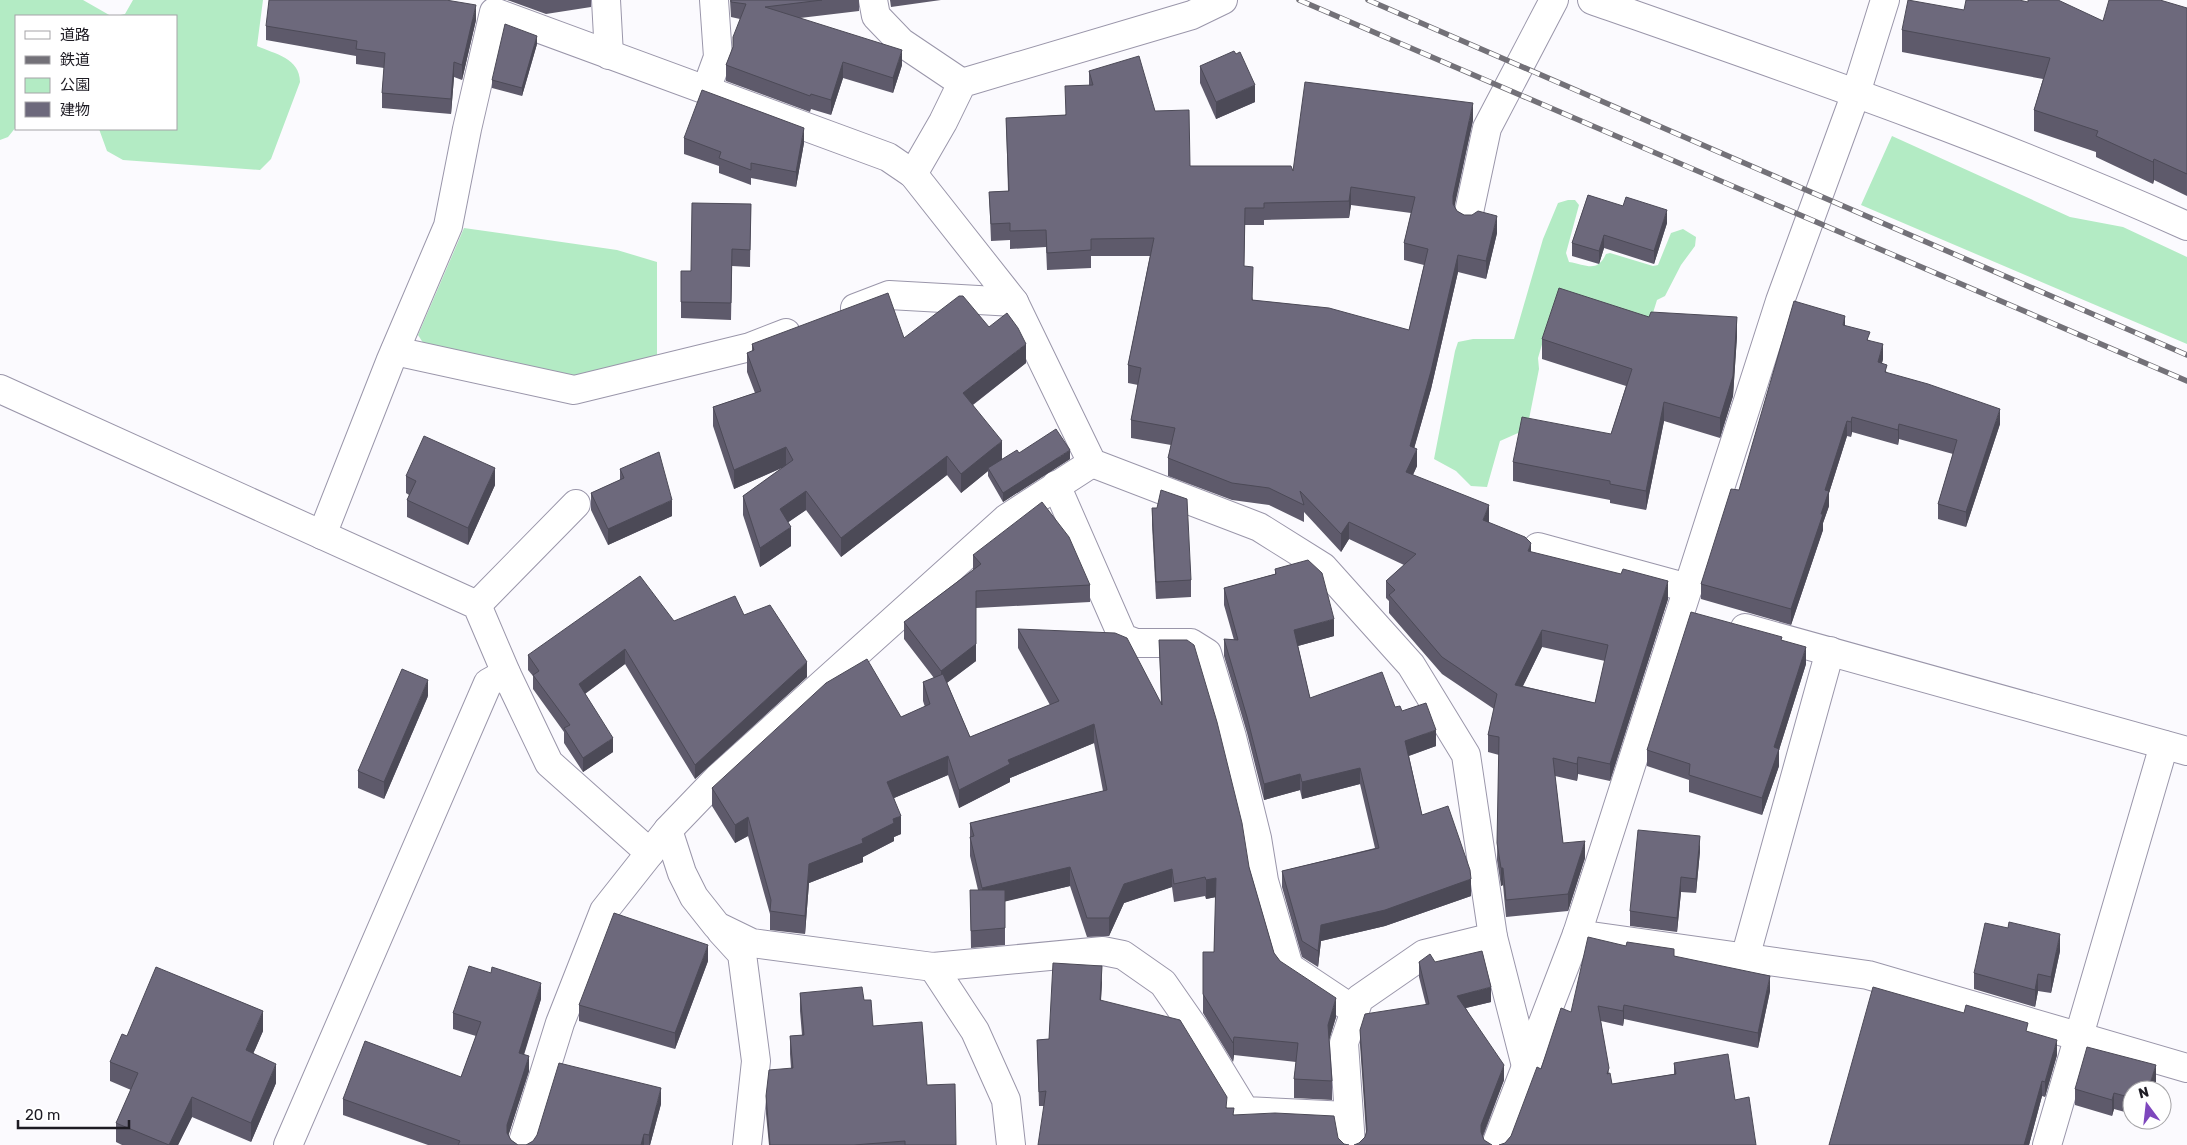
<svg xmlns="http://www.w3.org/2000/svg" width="2187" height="1145" font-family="Rubik,'Noto Sans JP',sans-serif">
	<rect width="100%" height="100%" fill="#fbfafe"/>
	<g fill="#b3ebc4">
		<path d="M0,0h83l28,16h-95v111l-8,10 -8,3z"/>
		<path d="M133,0h130l-6,46c18,8 43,12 43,36l-29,77 -11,11 -137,-10 -16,-9 -8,-22h77v-113h-60l9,-2z"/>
		<path d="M1892,136l178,81 53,10 64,30v87l-326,-139z"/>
		<path d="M1568,200h7l4,5 -13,48 3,9c18,3 28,11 37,-8l4,-1 43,13 5,-1 13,-32 12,-4 13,8 -1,9 -14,19 -16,31 -8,4 -9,29 -94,-25 -16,54 1,11 -12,60 -27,12 -13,46 -16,-1 -15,-15 -22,-12 21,-108 3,-9 15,-3h41l29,-100 15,-36z"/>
		<path d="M464,228l153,22 40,12v94l-92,24 -138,-31 -9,-14z"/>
	</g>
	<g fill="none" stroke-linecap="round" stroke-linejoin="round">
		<g stroke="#9a96aa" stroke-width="30">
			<g id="minor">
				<path d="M606,0l3,55"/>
				<path d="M873,0l3,16 25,26 61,41"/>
				<path d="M1592,0c200,70 402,139 595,226"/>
				<path d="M706,90l12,-33 -4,-57"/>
				<path d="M913,174l30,-52 19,-39 230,-68 31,-15"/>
				<path d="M1468,217l19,-89 67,-128"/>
				<path d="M855,308l34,-13 125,7"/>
				<path d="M395,351l179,39 176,-43 36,-14"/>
				<path d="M0,389l477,216 29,68 43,90 101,90"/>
				<path d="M1056,485l67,153 13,5h55l16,10 25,84 25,101 7,43 25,86 66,44"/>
				<path d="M322,535l68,-173 58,-136 19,-97 27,-117 394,145 25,17 101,128 78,161 167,64 64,40 88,98 55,90 27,182 33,129"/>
				<path d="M1538,547l150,41"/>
				<path d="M477,605l99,-101"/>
				<path d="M1745,628l442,123"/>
				<path d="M668,830l14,43 12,24 23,29 35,17 181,24 170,-16 20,4 40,28 32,46 50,82 103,5"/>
				<path d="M721,931l21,23 14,107 -9,84"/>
				<path d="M1577,934l291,41 319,93"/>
				<path d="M1745,958l85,-307"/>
				<path d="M933,967l42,64 31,69 5,45"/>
				<path d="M288,1145l200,-462 18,-10"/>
				<path d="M522,1145l38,-122 44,-112 64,-81 50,-52 289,-260 85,-55"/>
				<path d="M1351,1145l-7,-102 15,-44 65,-45 69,-17"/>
				<path d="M1496,1145l81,-211 203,-633 76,-208 29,-93"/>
				<path d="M2047,1145l117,-400"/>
			</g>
		</g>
		<use href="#minor" stroke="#fff" stroke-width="28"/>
		<g stroke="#737178" stroke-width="5.5">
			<g id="rail">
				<path d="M1299,0l888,381"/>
				<path d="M1368,0l819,355"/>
			</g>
		</g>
		<use href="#rail" stroke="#fff" stroke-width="4" stroke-dasharray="11" stroke-linecap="butt"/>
	</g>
	<g fill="#5e5a6b" fill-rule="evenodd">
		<path d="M507,0h84v7l-45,7z"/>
		<path d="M730,0h129v11l-59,7 102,47 -9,28 -50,-15 -12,37 -20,-6 -1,3 -84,-31v-16l7,-18 7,-28 -9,-2z"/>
		<path d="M890,0h51l-50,7z"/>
		<path d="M2028,2l75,19 84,-13v188l-33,-16 -1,4 -57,-27v-5l-62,-21v-21l9,-31 -141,-27v-22l62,-20z"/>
		<path d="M476,20l-14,60 -8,-3 -3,37 -69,-6v-15l2,-25 -28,-4v-8l-90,-16v-14z"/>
		<path d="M537,44l-15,52 -30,-8v-8z"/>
		<path d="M1200,66l55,36 -39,17 -16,-36z"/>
		<path d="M1089,71l66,40 35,55 103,5 180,-51 -19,86 3,5 40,22 -11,46 -28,-7 -27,117 -17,59 3,18 -4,9 76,48 42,29 137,47 -58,182 -32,-7 -1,7 -22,-5 8,67 22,15 -17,53 -62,6 -3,-32 -2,1 -4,-26 2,-105 -11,-3v-17l6,-26 -52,-35 -53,-61v-12l-3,-3v-17l18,-16 -55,-26 -8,13 -37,-40v10l-35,-17 -37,-5 -64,-24v-18l3,-13 -40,-7v-18l7,-35 -10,-2v-18l22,-109h-59v12l-44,2 -1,-23 -36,2v-9l-19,1 -2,-49 19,-1 -2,-73 59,-3 24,-30zM1351,205l60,8 -7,30v17l20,5 -15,65 -156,-30 -9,-34 1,-41h19v-5l85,-2zM1542,647l63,14 -10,42 -72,-17z"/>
		<path d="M684,138l120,5 -8,44 -45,-9v7l-32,-12v-7l-35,-12z"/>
		<path d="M1588,195l79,28 -13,41 -50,-16 -5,16 -27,-8v-13z"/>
		<path d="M751,204l-1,63 -18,-1 -1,54 -50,-2v-47h10z"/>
		<path d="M1649,317l88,19 -4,60 -13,42 -56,-17 -18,89 -36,-7v-3l-97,-19v-19l98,-28 15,-48 -84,-27v-20z"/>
		<path d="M1845,326l25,15 13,18 -1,4 5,10 113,51 -34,103 -28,-8v-15l15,-50 -54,-15 -1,6 -46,-13 -1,5 -4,-1 -18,57v13l-6,17v7l-32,95 -90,-26v-15l38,-94z"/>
		<path d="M989,327l37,36 -53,42 29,54 17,-6 51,6 -67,43 -15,-26v-5l-27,22 -14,-18 -106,82 -35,-47 -18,12 3,24 -31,21 -17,-52v-19l41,-29 -50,22 -21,-63v-19l42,-14 -8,-21v-19l5,-2v-7l152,-6z"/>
		<path d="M620,469l52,47 -64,29 -17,-35v-17l29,-13z"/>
		<path d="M406,476l89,9 -27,60 -61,-28v-17l2,-5 -3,-2z"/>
		<path d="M1152,508l39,72v17l-35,2 -4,-74z"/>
		<path d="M973,555l117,30v17l-114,6v53l-29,22 23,54 80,-32 -32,-57v-19l143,74 -2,-63 90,227 25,86 6,8 56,56 -7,23 3,41v19l-38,-2v-19l2,-17 -62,-7 -1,7 -30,-49v-61h11l2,-55 -10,2 -1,-3 -31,6 -2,-15 -48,16 -15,33 -22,1 -17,-51 -65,15v44l-34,3 -1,-58h8l-8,-34v-33l133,-32 -9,-48 -84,35v4l-51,26 -11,-33 -54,23 7,36 -7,3v4l-31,16v5l-54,21 -4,51 -35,-4v-16l-22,-78 -13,7 -23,-37v-18l189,-71 24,-10 -2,-6v-19l11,-4 -30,-39v-17l69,-52z"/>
		<path d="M1275,569l59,67 -36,10 12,52 85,9 7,4 34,35 -27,10 13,59 49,81 -86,30 -64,15 -3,26 -16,-10 -20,-70v-16l93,-23 -15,-64 -58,15 -2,-9 -36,10 -17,-67 -23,-77v-17l10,1 -10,-35v-17l51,-14z"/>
		<path d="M744,615l63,62 -112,102 -70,-115 -40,30 28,58 -30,20 -19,-29v-11l-31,-43v-13l-5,-6v-15l146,-34z"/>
		<path d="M1782,640l24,24 -27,86v16l-17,49 -73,-23v-12l-42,-14v-16z"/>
		<path d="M428,696l-44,103 -26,-11v-17z"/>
		<path d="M1700,851l-4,42 -15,-1 -4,40 -47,-6v-15z"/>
		<path d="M2060,951l-9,42 -13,-2 -3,16 -61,-18v-16z"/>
		<path d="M1674,956l96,35 -12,57 -134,-29 -1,7 -22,-5 8,53 3,10 62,-10v-11l61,37 21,43h-251l6,-7 30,-67 30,-57z"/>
		<path d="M708,961l-33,88 -96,-28v-16z"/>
		<path d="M1419,962h16l56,40 -25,6 38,72 -21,57 1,3 7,5 -132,-2 6,-6 1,-4 -6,-88v-15l66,-25 -7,-28z"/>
		<path d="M1102,981l-1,20 126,107 7,7 104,23 -294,-32h-5l-2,-66 12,-1z"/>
		<path d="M800,993l64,7 9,26 54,59 29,60h-187l-3,-31v-18l25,-28 -1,-14v-18l12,-1 -2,-24z"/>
		<path d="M541,999l-17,56 5,16 -21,65 3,4 7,5h8l135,-41 -11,41h-222l-85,-30v-16l118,-22 15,-41 -23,-7v-16z"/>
		<path d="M263,1031l-10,23 23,29 -25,59 -59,-25 -14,28h-56l-6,-3v-19l15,-33 -21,-9v-19l17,-26z"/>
		<path d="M2028,1032l29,23 -12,42 -3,-1 -13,49h-200z"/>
		<path d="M2156,1082l-3,8h-21v24l-18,-5 -2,7 -37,-11v-16z"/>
	</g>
	<g fill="#4c4a57">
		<path d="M476,5v15l-14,60v-15z"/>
		<path d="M537,36v8l-15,52v-8z"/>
		<path d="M902,50v15l-9,28v-15z"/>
		<path d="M454,62v15l-3,37v-15z"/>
		<path d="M843,62v16l-12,37v-15z"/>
		<path d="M1255,85v17l-39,17v-17z"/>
		<path d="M1473,103v17l-20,94v-18z"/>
		<path d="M804,128v15l-8,44v-15z"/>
		<path d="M2154,159v21l-1,4v-22z"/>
		<path d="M1351,187v18l-2,13v-17z"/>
		<path d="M1667,210v13l-13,41v-13z"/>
		<path d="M1497,216v17l-11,46v-18z"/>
		<path d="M1604,235v13l-5,16v-13z"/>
		<path d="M1458,255v17l-27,117 -21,74v-17z"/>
		<path d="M1845,316v15l-2,-6z"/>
		<path d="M1737,317v19l-4,60 -13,42v-20z"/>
		<path d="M1026,344v19l-63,49v-19z"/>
		<path d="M1883,344v15l-5,18v-15z"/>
		<path d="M1664,402v19l-18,89v-19z"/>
		<path d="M2000,409v15l-34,103v-15z"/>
		<path d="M1852,417v15l-1,5v-15z"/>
		<path d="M1847,421v15l-18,57v13l-6,17v7l-32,95v-16l30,-95 4,-24z"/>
		<path d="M1899,424v15l-1,6v-15z"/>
		<path d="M1002,441v19l-14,8v3l-27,22v-19z"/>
		<path d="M786,447v19l-52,23v-19z"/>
		<path d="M1417,449v17l-11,23v-17z"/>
		<path d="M1070,450v9l-67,43v-9z"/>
		<path d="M947,456v19l-106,82v-19z"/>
		<path d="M495,468v17l-27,60v-17z"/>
		<path d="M806,491v19l-26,18v-19z"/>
		<path d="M672,500v16l-64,29v-16z"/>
		<path d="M1489,505v17l-6,16v-18z"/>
		<path d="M1349,522v17l-8,13v-18z"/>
		<path d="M791,527v19l-31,21v-19z"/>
		<path d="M1531,543v18l-3,-10z"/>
		<path d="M1668,581v18l-58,182v-17z"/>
		<path d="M1334,619v17l-40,11v-17z"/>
		<path d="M1542,630v17l-27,55v-17z"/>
		<path d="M976,644v17l-35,26v-16z"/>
		<path d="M1806,647v17l-27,86v16l-17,49v-17l12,-51z"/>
		<path d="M625,649v15l-46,34v-14z"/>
		<path d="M807,662v15l-112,102v-14z"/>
		<path d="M428,680v16l-44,103v-17z"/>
		<path d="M1094,724v19l-84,35v4l-51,26v-18l49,-30z"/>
		<path d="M1436,730v16l-31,11v-16z"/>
		<path d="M613,738v14l-30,20v-14z"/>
		<path d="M948,756v19l-61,26v-19z"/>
		<path d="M1578,757v17l-1,7v-17z"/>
		<path d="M1360,768v16l-58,15v-17z"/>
		<path d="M1300,774v16l-36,10v-16z"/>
		<path d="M901,816v18l-7,3v4l-31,16v5l-54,21 -4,51v-18l4,-52 84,-45z"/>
		<path d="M748,817v19l-13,7v-18z"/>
		<path d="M1700,836v15l-4,42v-14z"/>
		<path d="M1585,841v17l-17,53v-17z"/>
		<path d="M1070,867v19l-88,21v-19z"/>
		<path d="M1501,868h2v17l-2,1z"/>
		<path d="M1172,869v18l-48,16 -15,33v-18l15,-34z"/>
		<path d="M1681,877v15l-4,40v-14z"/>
		<path d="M1216,878v19l-10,2v-19z"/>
		<path d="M1471,879v17l-86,30 -64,15 -3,26v-16l3,-26z"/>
		<path d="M2060,934v17l-9,42v-16z"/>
		<path d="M708,945v16l-33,88v-16z"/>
		<path d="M1102,966v15l-2,34v-15z"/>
		<path d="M2038,974v17l-3,16v-17z"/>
		<path d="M1770,976v15l-12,57v-15z"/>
		<path d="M541,983v16l-22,70v-16z"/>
		<path d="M1491,987v15l-34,8v-14z"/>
		<path d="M1336,998v19l-8,27v-19z"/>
		<path d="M1624,1005v14l-1,7v-15z"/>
		<path d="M263,1011v20l-17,39v-20z"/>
		<path d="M1234,1037v18l-1,7v-19z"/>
		<path d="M2057,1040v15l-12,42v-15z"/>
		<path d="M529,1056v15l-22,69v-15z"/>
		<path d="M276,1064v19l-25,59v-19z"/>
		<path d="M1504,1065v15l-23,59v-14z"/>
		<path d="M2156,1065v17l-3,8h-5z"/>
		<path d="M2042,1081v15l-13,49h-5z"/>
		<path d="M661,1088v16l-11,41h-1v-10z"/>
		<path d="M2114,1093v16l-2,7v-16z"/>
		<path d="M192,1097v20l-14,28h-9z"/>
		<path d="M644,1134v11h-3z"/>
	</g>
	<g fill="#6d697c" stroke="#4c4a57" fill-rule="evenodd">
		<path d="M269,0h177l30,5 -14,60 -8,-3 -3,37 -69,-6 3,-40 -29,-4 1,-8 -91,-15z"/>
		<path d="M731,0h91l-57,7 137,43 -9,28 -50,-16 -12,38 -20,-6 -1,2 -84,-31 7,-18v-10l13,-33 -15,-2z"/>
		<path d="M1908,0l56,10 2,-10h53l9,2v-2h30l45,21 6,-21h51l27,8v166l-33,-15 -1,3 -57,-26 2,-5 -64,-21 16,-52 -148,-28z"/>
		<path d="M505,24l32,12 -15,52 -30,-8z"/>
		<path d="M1234,51l2,3 4,-2 15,33 -39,17 -16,-36z"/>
		<path d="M1139,56l16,55 34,-1 1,56h101l2,5 12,-89 168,21 -20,93v8l4,7 7,4h8l6,-4 19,5 -11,45 -28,-6 -27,116 -21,75 7,3 -11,23 83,33 -6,15 42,17 6,6 -3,8 93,23 2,-5 45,12 -58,183 -32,-7 -1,7 -24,-6 10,85 22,-2 -17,53 -62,6 -3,-32h-2l-4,-25 2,-106 -11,-2 9,-41 -55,-37 -53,-62 6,-5 -9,-9 30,-27 -67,-32 -8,12 -41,-43 4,14 -35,-17 -37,-5 -64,-25 7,-30 -44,-8 10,-52 -13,-3 26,-127 -63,1v11l-44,3 -1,-23 -36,1v-8l-19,1 -2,-32 20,-1 -3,-73 60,-3 -1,-29 28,-1 -4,-14zM1351,187l64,10 -11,46 24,6 -19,81 -80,-22 -77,-8 1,-33 -9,-1 1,-58h19v-5l85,-2zM1542,630l66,15 -13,58 -80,-18z"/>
		<path d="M702,90l102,38 -8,44 -45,-9v7l-32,-12 2,-6 -37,-14z"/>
		<path d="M1588,195l35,11 3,-9 41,13 -13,41 -50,-16 -5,16 -27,-8z"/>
		<path d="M692,203l59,1 -1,46 -18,-1 -1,54 -50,-1v-31h10z"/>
		<path d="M1559,288l90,29 2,-5 86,5 -4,59 -13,42 -56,-16 -18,89 -36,-7v-3l-97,-19 9,-45 89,17 21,-65 -90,-30z"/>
		<path d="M888,293l16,45 55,-42h4l26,31 18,-14 11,15 8,16 -63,49 39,48 -41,33 -14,-18 -106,82 -35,-47 -26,18 11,18 -31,21 -17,-52 50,-36 -7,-13 -52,23 -21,-63 48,-16 -14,-38 7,-3 -2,-6z"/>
		<path d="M1794,301l51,15 -2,9 27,7 -3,8 16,4 -5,18 9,3 -2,7 43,12 72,25 -34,103 -28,-8 19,-64 -58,-16 -1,6 -46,-13 -1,5 -4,-1 -22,69 4,1 -8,23h2l-32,95 -90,-25 30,-95 8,1z"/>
		<path d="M1056,429l14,21 -67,43 -15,-25 29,-18 2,3z"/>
		<path d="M424,436l71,32 -27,60 -61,-28 9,-19 -10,-5z"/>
		<path d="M659,452l13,48 -64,29 -17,-36 33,-15 -4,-9z"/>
		<path d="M1161,490l26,9 4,81 -35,2 -4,-74h5z"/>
		<path d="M1042,502l27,35 21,48 -114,6v53l-35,27 -37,-49 77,-58 -8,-9z"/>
		<path d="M1308,560l14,13 12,46 -40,11 16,68 72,-26 13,35 5,-1 2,5 24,-8 10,27 -31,11 17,74 26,-9 22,64 1,9 -86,31 -64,15 -3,26 -16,-10 -20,-70 97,-23 -19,-80 -58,14 -2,-8 -36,10 -17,-67 -23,-78 14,1 -14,-52 52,-14 -1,-5z"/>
		<path d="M640,576l34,45 61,-25 9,19 26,-10 37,57 -112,103 -70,-116 -46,35 34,54 -30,20 -19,-30 6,-3 -37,-50 6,-4 -11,-16z"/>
		<path d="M1691,612l91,25 -1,3 25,7 -32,100 5,2 -17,49 -73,-23 1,-11 -43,-14z"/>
		<path d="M1018,629l97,4 12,5 35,67 -3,-65h28l7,5 23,77 25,101 7,44 25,86 6,8 56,37 -8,27 4,56 -38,-2 4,-36 -64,-6 -1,6 -30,-49v-42h11l2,-74 -10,2 -1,-3 -31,7 -2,-15 -48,15 -15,34h-22l-17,-51 -88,21 -12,-51 4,-1 -4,-13 137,-33 -13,-66 -86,36 2,4 -51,26 -11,-34 -61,26 14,34 -8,3 1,4 -32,16 1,4 -54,21 -4,52 -35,-5 1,-11 -23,-83 -13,8 -23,-37 114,-105 41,-24 34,58 29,-13 -7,-22 20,-8 27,63 89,-36z"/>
		<path d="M402,669l26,11 -44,102 -26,-11z"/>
		<path d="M1638,830l62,6 -4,43 -15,-2 -4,41 -47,-7z"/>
		<path d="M970,890h35v38l-34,3z"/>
		<path d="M614,913l94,32 -33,88 -96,-28z"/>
		<path d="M2009,922l51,12 -9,43 -13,-3 -3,16 -61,-17 11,-50 23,5z"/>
		<path d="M1588,937l38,9 1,-4 47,7v7l96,20 -12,57 -134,-28 -1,6 -25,-5 11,62 -2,6 3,-1 2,11 64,-10 -2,-11 54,-9 7,46 14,-3 7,48h-257l6,-2 6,-7 26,-69 4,2 20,-61 10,4z"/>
		<path d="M1482,951l9,36 -34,9 47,69 -23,60v7l3,8 8,5h-138l5,-2 6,-6 2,-7 -7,-100 5,-16 64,-10 -10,-42 11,-8 5,8z"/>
		<path d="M1053,963l49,3 -2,34 80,20 47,77 -1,11h8l-1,7 42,-2 59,3 4,22 6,6 5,1h-311l8,-54 -7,1 -2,-52 12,-1z"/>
		<path d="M469,966l22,7 1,-6 49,16 -22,70 10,3 -22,69v8l4,7 7,5h8l7,-4 4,-6 22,-72 102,25 -12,47 -5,-1 -3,11h-183l2,-4 -117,-42 22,-58 96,36 20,-55 -28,-9z"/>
		<path d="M156,967l107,44 -17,39 30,14 -25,59 -59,-26 -23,48 -53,-22 22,-50 -28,-11 12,-28 5,2z"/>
		<path d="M862,987l2,13h7l2,26 49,-4 5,63 28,-1 1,61h-51v-4l-51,4h-84l-4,-49 3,-26 24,-2 -3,-32 14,-1 -4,-42z"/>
		<path d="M1873,987l91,26 2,-8 62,18 -2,8 31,9 -12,42 -3,-1 -18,64h-195z"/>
		<path d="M2087,1047l69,18 -8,25h-16v8l-18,-5 -2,7 -37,-11z"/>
	</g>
	<rect x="15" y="15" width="162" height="115" fill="#ffffff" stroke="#a5a4a7"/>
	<rect x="25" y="31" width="25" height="8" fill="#ffffff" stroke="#a5a4a7"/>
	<text x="60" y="40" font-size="15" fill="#1d1b23">道路</text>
	<rect x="25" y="56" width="25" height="8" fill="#737178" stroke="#a5a4a7"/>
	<text x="60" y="65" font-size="15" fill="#1d1b23">鉄道</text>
	<rect x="25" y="78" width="25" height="15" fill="#b3ebc4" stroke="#a5a4a7"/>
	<text x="60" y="90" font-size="15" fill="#1d1b23">公園</text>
	<rect x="25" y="102" width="25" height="15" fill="#6d697c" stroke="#a5a4a7"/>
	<text x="60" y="115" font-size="15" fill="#1d1b23">建物</text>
	<g transform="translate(2147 1105) rotate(345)"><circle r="24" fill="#ffffff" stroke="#a5a4a7"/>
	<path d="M0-4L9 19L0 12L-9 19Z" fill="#7e47bd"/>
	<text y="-8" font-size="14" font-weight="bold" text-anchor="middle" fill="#1d1b23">N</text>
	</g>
	<path d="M18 1120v8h111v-8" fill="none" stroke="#1d1b23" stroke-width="2.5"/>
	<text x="25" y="1120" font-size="15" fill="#1d1b23" stroke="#ffffff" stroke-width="4" paint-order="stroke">20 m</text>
</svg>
